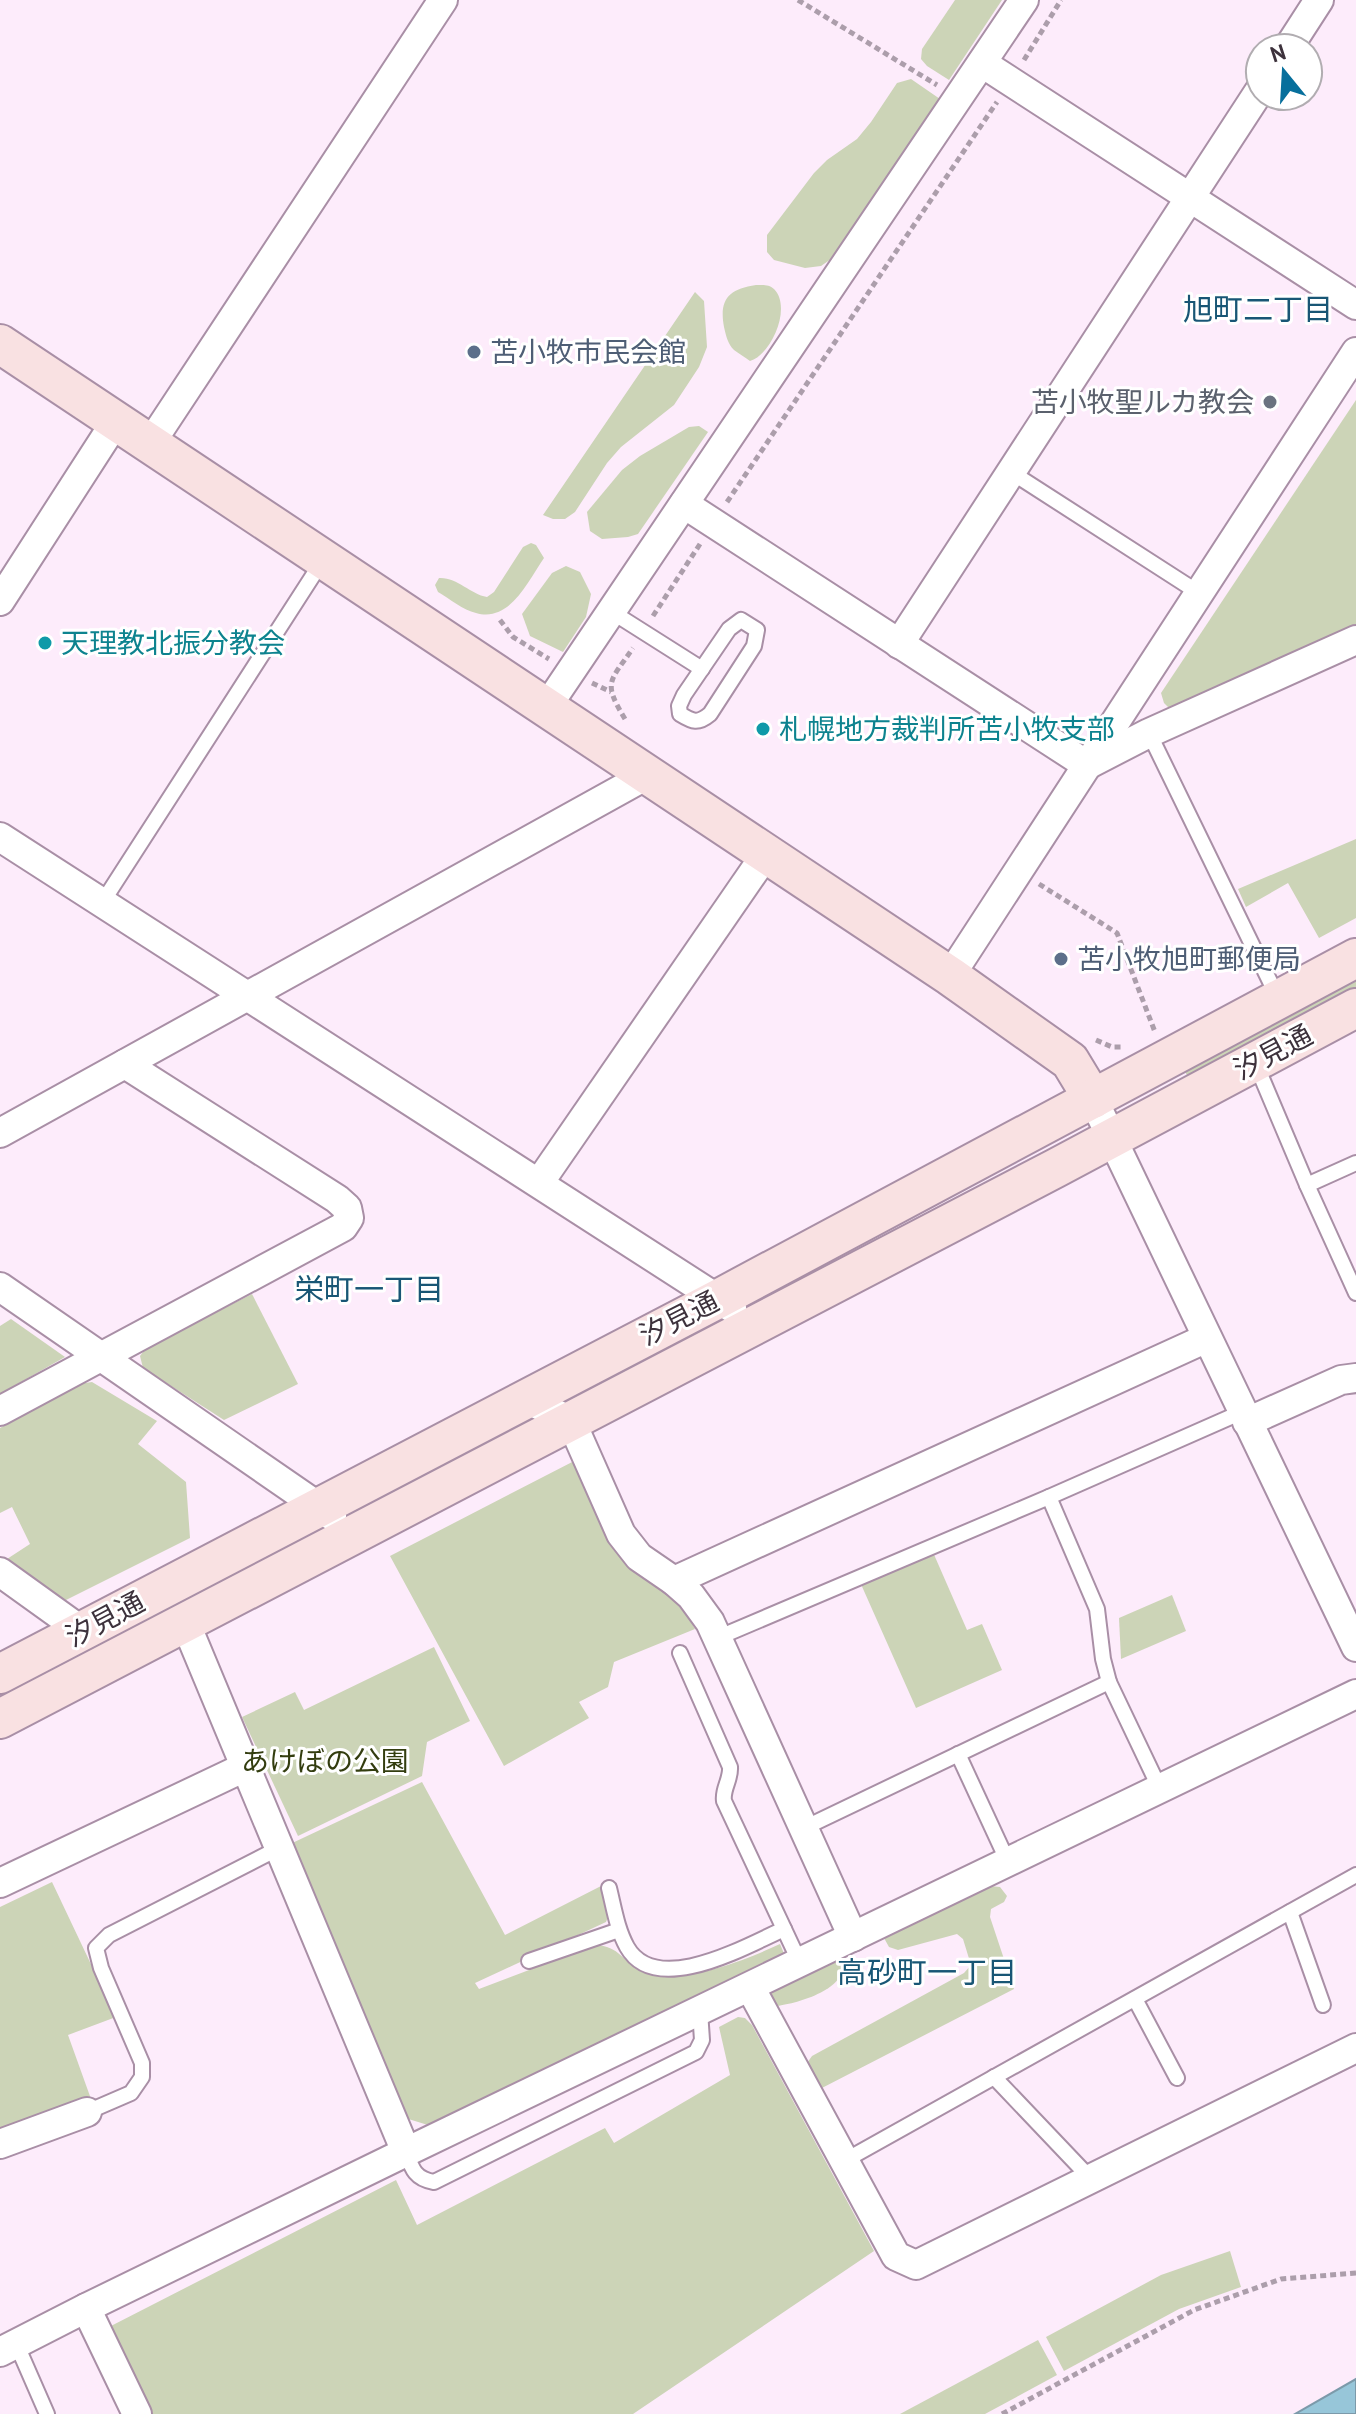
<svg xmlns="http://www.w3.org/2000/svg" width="1356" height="2414" font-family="'PT Sans','Noto Sans JP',sans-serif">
	<rect width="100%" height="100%" fill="#fdecfb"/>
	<g fill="#ccd4b7">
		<path d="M955,0h47l-53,80 -22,-14 -6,-7 1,-10z"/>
		<path d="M911,79l29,20 -109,160 -10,7 -16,2 -31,-8 -7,-8v-17l47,-62 13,-13 30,-21 14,-17 26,-39z"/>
		<path d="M756,285c6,0 13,-1 18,4 18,18 -2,65 -24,72 -5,-4 -11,-7 -16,-11 -6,-6 -8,-14 -10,-23 -5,-27 4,-38 32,-42z"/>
		<path d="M695,292l9,9 3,46 -8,20 -25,38 -53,42 -14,16 -32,49 -10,7h-12l-10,-4z"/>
		<path d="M1356,400v227l-184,84 -8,-8 -3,-10z"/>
		<path d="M699,426l9,6 -70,102 -10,3 -26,2 -12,-8 -3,-19 35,-42 18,-14 49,-29z"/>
		<path d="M531,543l5,2 8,13c-16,23 -34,65 -68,55 -13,-3 -26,-14 -38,-21l-3,-7 4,-7c18,-1 31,16 48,19l7,-5 29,-45z"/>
		<path d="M566,566l14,6 11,22 -5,23 -23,35 -33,-16 -8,-22 30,-41z"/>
		<path d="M1356,839v79l-37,20 -31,-55 -42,24 -8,-18z"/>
		<path d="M1356,978v12l-166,90 -6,-10z"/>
		<path d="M252,1294l46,90 -74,36 -81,-52 -3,-12 6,-8z"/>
		<path d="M11,1319l54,38 -65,37v-68z"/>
		<path d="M92,1382l65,39 -19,23 48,38 4,56 -132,66 -51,-45 23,-15 -18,-37 -12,6v-85l79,-44z"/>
		<path d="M578,1459l50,102 46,40 13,14 8,14 -81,33 -6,25 -29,15 10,16 -85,48 -114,-210z"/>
		<path d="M932,1550l35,80 15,-6 20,46 -86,38 -56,-126z"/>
		<path d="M1172,1595l14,36 -65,28 -2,-41z"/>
		<path d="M434,1647l36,74 -43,21 -5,34 -124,60 -56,-119 53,-25 9,18z"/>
		<path d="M422,1782l83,153 98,-50 5,32 -2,5 -131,61 4,6 116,-44c25,1 28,17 47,27 34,16 106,-13 138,-28l5,12 -354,170 -29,-9 -114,-272z"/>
		<path d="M52,1882l64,135 -48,18 23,64 -91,32v-224z"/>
		<path d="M990,1886l10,1 7,9 -3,6 -13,7 -1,8 24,72 -194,100 -13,-26 5,-7 152,-83 7,-8 -8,-26 -6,-5 -59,16 -9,-3 -5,-9 4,-5z"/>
		<path d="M835,1958l7,2c8,29 -44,43 -65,46l-5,-8v-8z"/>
		<path d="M738,2017l7,1 7,7 122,226 -241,163h-483l-41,-87 287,-147 21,45 188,-97 9,15 116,-68 -11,-48z"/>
		<path d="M1230,2251l11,36 -62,22 -115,62 -18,-34 115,-62z"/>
		<path d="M1038,2340l19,35 -72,39h-85z"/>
	</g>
	<path fill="#97c6d9" stroke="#7c9aaa" stroke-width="2" d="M1356,2379v35h-61z"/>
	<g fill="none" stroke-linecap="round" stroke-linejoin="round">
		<g stroke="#a98fa6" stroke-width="18">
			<g id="lane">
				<path d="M1011,472l188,121"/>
				<path d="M612,612l90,57"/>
				<path d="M741,620l16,10 -3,16 -44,68c-12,10 -17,8 -30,0l-1,-8 5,-11 45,-66z"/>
				<path d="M1149,733l129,265"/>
				<path d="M102,903l221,-343"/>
				<path d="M1255,1062l52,123 49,108"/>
				<path d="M1307,1185l49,-22"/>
				<path d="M1049,1497l48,112 6,50 6,23 51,107"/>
				<path d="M717,1638l332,-141 193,-85"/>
				<path d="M680,1653l50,114c1,13 -8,22 -6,34l76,162"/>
				<path d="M958,1754l50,108"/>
				<path d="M804,1828l305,-146"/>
				<path d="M609,1888c5,20 8,41 18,59 29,51 119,-1 157,-18"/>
				<path d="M1290,1912l33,93"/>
				<path d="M529,1961l90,-31"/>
				<path d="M1135,1999l42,79"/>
				<path d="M994,2077l97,102"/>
				<path d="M87,2112l44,-19 11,-16v-14l-41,-95 -5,-20 13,-13 170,-87"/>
				<path d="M406,2152c6,17 9,27 28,30l262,-130 6,-12 -2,-29"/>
				<path d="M844,2161l512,-286"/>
				<path d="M16,2343l31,71"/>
			</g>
		</g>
		<g stroke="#a98fa6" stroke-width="32">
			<g id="street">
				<path d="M1288,48l31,-48"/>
				<path d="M982,63l374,242"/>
				<path d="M150,444l293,-444"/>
				<path d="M684,504l403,261 62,-32 207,-93"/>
				<path d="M0,601l116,-180"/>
				<path d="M899,644l361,-554"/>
				<path d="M546,708l478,-708"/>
				<path d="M0,837l732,471"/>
				<path d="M950,976l406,-624"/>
				<path d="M1093,1099l263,548"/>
				<path d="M0,1133l647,-358"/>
				<path d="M539,1183l227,-329"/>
				<path d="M0,1287l332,229"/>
				<path d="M524,1398l47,23 50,113 18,23 35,24 17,15 19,26 143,315"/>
				<path d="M0,1411l343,-184 6,-9 -2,-10 -10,-9 -212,-135"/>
				<path d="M1247,1422l94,-42 15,-2"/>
				<path d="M0,1572l82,59"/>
				<path d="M674,1581l533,-243"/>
				<path d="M185,1622l221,530"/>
				<path d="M0,1883l245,-116"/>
				<path d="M750,1987l146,269 20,9 440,-217"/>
				<path d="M0,2144l87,-32"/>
				<path d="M86,2308l51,106"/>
				<path d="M0,2352l86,-44 320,-156 950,-458"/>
			</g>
		</g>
		<g stroke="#a98fa6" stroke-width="42">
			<g id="secondary">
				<path d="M0,344l950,632 120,85 23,38"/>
				<path d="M0,1674l718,-375 638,-341"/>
				<path d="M0,1719l1056,-551 300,-160"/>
			</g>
		</g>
		<g stroke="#ac9eab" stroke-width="5" stroke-dasharray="6 4" stroke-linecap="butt">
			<path d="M798,0l139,85"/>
			<path d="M1024,60l37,-60"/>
			<path d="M727,502l270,-400"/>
			<path d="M653,616l47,-72"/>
			<path d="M500,620l13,17 36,22"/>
			<path d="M592,683l19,9"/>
			<path d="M625,719c-23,-38 -15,-37 8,-71"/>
			<path d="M1039,884l78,49 38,99"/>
			<path d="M1096,1040l16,7h9"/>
			<path d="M1002,2414l192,-104 87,-31 75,-6"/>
		</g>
		<use href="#lane" stroke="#fff" stroke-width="14"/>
		<use href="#street" stroke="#fff" stroke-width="28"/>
		<use href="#secondary" stroke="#f9e1e2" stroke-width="38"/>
	</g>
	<g fill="#5c6f8a" stroke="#fff" stroke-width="3">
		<circle cx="474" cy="352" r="8"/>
		<circle cx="1061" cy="959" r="8"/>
	</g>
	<circle fill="#6b7280" stroke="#fff" stroke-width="3" cx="1270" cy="402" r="8"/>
	<g fill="#0f9aa8" stroke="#fff" stroke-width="3">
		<circle cx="45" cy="643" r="8"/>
		<circle cx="763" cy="729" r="8"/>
	</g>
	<g text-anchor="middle" stroke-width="6" stroke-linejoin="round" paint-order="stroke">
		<g font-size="28" fill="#4e5e75" stroke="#fff" text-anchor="start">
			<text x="490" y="362">苫小牧市民会館</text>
			<text x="1077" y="969">苫小牧旭町郵便局</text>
		</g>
		<g font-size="28" fill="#5b616d" stroke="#fff" text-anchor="end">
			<text x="1254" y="412">苫小牧聖ルカ教会</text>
		</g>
		<g font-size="28" fill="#0d838f" stroke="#fff" text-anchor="start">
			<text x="61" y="653">天理教北振分教会</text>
			<text x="779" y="739">札幌地方裁判所苫小牧支部</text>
		</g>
		<g font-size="28" fill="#3d323c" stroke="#fff">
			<text transform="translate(1273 1052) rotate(-28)" y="10">汐見通</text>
			<text transform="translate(679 1318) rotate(-27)" y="10">汐見通</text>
			<text transform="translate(105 1619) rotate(-28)" y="10">汐見通</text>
		</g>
		<g font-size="28" fill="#333d0f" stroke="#fff">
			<text x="325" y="1771">あけぼの公園</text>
		</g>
		<g font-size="30" fill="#185675" stroke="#fff">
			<text x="1258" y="320">旭町二丁目</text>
			<text x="369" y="1300">栄町一丁目</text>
			<text x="927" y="1983">高砂町一丁目</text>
		</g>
	</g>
	<g transform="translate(1284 72) rotate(342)"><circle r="38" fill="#ffffff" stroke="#b1adb1" stroke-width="2"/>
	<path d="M0-6L14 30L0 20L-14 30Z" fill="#076f9c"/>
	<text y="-12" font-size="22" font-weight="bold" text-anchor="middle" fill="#3d323c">N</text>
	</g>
</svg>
